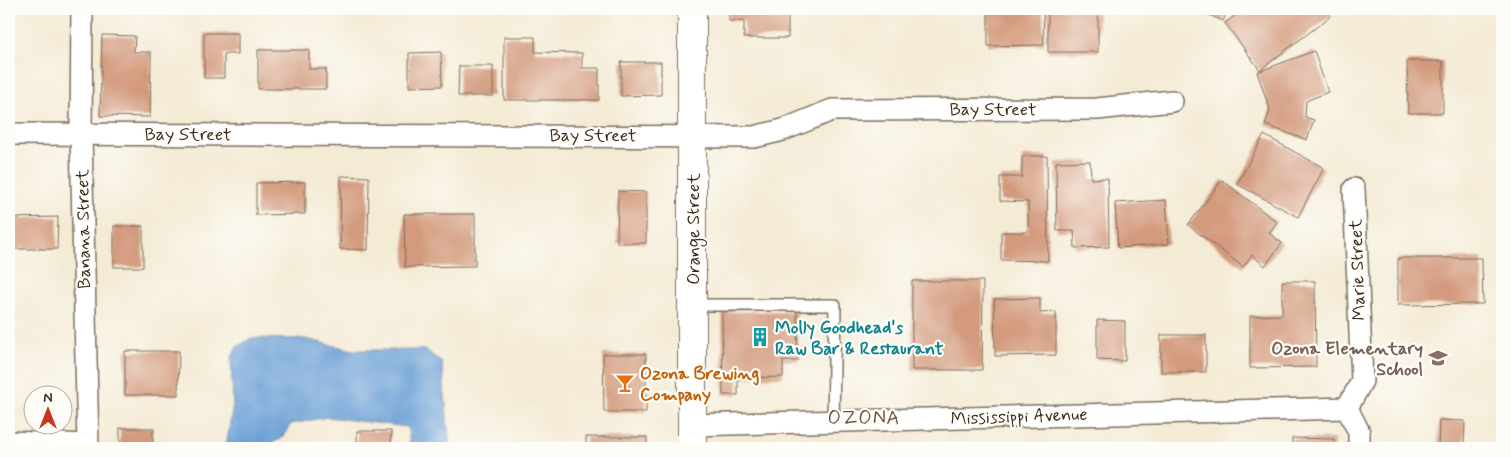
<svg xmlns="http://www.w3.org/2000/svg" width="1511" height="457" font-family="Mynerve,sans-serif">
	<rect width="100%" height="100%" fill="#fdfcf7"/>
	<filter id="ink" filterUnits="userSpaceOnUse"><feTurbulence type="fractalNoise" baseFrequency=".02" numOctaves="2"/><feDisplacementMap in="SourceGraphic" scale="10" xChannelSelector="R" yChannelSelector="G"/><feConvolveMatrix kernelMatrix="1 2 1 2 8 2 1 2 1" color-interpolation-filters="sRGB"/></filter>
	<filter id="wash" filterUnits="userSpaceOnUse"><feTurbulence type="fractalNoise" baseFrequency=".0096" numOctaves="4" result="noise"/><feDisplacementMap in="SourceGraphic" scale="20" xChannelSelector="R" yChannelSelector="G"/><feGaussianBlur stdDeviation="1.12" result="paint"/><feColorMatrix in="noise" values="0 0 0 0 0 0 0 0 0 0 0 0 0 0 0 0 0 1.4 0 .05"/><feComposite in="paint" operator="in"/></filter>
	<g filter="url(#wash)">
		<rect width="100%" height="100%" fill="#f4ebd5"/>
		<path fill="#699fd6" stroke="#52647a" d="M251,338l54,1 48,11h73l16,13 8,85h-40l-2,-21 -81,-10 -36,7 -10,15 -22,9h-29l-4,-2 7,-41 -2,-46 5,-11z"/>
		<g id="blocks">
			<g fill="#d39a7d">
				<path d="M729,9h59v29h-44v-17h-15z"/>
				<path d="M988,9h55l1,36 -56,1z"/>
				<rect x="1048" y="9" width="50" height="43"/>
				<path d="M1195,9h33l-5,12z"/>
				<path d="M1244,9h82l5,7 -71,54 -35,-47z"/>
				<path d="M204,33h34v21h-14v24h-20z"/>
				<path d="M102,35l33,1 -1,16h17l-1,65 -50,-1z"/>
				<path d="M504,37h31v15l47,1v15h17v32h-95z"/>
				<path d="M258,50h51v19h17v20h-68z"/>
				<path d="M1314,51l14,41 -22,9 -1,16 9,3 -7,20 -42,-15 5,-15 -13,-38z"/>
				<path d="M441,52l1,34 -33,1v-34z"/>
				<path d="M1407,61h36v52h-35z"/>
				<path d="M621,62h40v33l-40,1z"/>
				<path d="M459,66h34v30h-35z"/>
				<path d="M1264,135l60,33 -26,49 -61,-33z"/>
				<path d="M1022,156h25l1,105 -47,-1v-28h27v-30l-28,-1v-24h22z"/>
				<path d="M1090,161l1,18 17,-1 1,69 -34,1 -1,-17h-17l-1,-69z"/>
				<path d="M341,176l28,1 -1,73 -28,-1z"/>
				<path d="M1222,180l55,42 -8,11 13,10 -17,23 -13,-11 -9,12 -55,-42z"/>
				<path d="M305,182v32l-49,1v-32z"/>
				<path d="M618,191l28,1v51h-29z"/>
				<path d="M1166,200l3,44 -51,4 -3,-45z"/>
				<path d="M404,214h71v52l-70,1z"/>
				<path d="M58,217l-1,32h-48v-31z"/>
				<rect x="114" y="226" width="29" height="41"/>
				<path d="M1398,258h84l1,46 -85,1z"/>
				<path d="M912,281h71l-1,89h-70z"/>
				<path d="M1282,281h33l1,86 -66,1v-52l32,-1z"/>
				<path d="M1040,298v15l16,-1v43l-61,1 -1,-57z"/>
				<path d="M797,311l1,50h-15v16l-45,1v17h-15l-1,-83z"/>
				<path d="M1097,320l28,1v40l-28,-1z"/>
				<rect x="1161" y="335" width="45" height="37"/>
				<path d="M125,351h54l-1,44h-53z"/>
				<path d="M603,354h43v58h-42z"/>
				<path d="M1439,420l26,1 -1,27h-26z"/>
				<rect x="120" y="428" width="33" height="20"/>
				<rect x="357" y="431" width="34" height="17"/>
				<rect x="586" y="437" width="61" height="11"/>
				<path d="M1292,438l42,1v9h-42z"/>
			</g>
		</g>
	</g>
	<g filter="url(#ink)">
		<use href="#blocks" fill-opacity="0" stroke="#7c6e5e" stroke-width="1"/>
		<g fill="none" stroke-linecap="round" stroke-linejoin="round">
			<g stroke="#7c6e5e" stroke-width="14">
				<g id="service">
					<path d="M692,305h143l-2,116"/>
					<path d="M9,437l79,3"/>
				</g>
			</g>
			<g stroke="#7c6e5e" stroke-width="24">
				<g id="minor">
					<path d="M82,9l-1,125 7,314"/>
					<path d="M9,134l745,3 29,-7 49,-20 265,-1 75,-8"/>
					<path d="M1347,408l15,-27 -8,-192"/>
					<path d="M1347,408l12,24v16"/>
					<path d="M692,425l655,-17"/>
				</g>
			</g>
			<g stroke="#7c6e5e" stroke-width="30">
				<path id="tertiary" d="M692,448v-439"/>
			</g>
			<use href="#service" stroke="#fff" stroke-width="11"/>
			<use href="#minor" stroke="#fff" stroke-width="21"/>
			<use href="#tertiary" stroke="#fff" stroke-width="28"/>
		</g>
	</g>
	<defs>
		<g id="building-bare" transform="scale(1.5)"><path d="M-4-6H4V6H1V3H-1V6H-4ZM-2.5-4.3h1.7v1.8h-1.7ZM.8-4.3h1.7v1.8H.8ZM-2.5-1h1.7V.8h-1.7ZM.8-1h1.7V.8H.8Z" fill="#0f9aa8" stroke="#fdfcf7" stroke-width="2.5" paint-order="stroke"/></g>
		<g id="school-bare" transform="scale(1.5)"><path d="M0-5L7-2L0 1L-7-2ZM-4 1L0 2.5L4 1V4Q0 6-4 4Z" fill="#8d6e63" stroke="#fdfcf7" stroke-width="2.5" paint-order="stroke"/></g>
		<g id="bar-bare" transform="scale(1.5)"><path d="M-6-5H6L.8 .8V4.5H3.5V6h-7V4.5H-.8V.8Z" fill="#e8710a" stroke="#fdfcf7" stroke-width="2.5" paint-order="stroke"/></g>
	</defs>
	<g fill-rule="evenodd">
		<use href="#building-bare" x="760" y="337"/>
		<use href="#school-bare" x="1438" y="358"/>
		<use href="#bar-bare" x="625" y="383"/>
	</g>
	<g text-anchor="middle" stroke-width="4.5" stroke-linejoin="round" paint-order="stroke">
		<g font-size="18" fill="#3b2a1e" stroke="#fdfcf7">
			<text x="993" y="115">Bay Street</text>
			<text x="188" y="140">Bay Street</text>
			<text x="593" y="141">Bay Street</text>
			<text transform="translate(83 229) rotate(-91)" y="6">Banana Street</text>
			<text transform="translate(693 229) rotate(-90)" y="6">Orange Street</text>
			<text transform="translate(1357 270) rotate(-92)" y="6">Marie Street</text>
			<text transform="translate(1019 416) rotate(-2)" y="6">Mississippi Avenue</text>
		</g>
		<g font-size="18" font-weight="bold" fill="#0d838f" stroke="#fdfcf7" text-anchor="start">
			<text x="775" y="333">Molly Goodhead's<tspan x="775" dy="21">Raw Bar &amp; Restaurant</tspan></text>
		</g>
		<g font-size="18" font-weight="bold" fill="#785e54" stroke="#fdfcf7" text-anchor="end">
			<text x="1423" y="354">Ozona Elementary<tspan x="1423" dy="21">School</tspan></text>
		</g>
		<g font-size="18" font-weight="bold" fill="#c56008" stroke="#fdfcf7" text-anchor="start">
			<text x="640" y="379">Ozona Brewing<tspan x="640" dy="21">Company</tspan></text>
		</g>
		<g font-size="20" letter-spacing="1" fill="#70513f" stroke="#fdfcf7">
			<text x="864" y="424">OZONA</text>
		</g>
	</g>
	<rect width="1511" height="457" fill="none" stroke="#fdfcf7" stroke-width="30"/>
	<g transform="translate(48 410)"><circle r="24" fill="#fdfcf7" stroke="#afa8a0"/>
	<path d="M0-4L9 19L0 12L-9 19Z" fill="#c8321e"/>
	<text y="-8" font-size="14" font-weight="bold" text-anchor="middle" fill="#3b2a1e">N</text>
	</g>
</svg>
